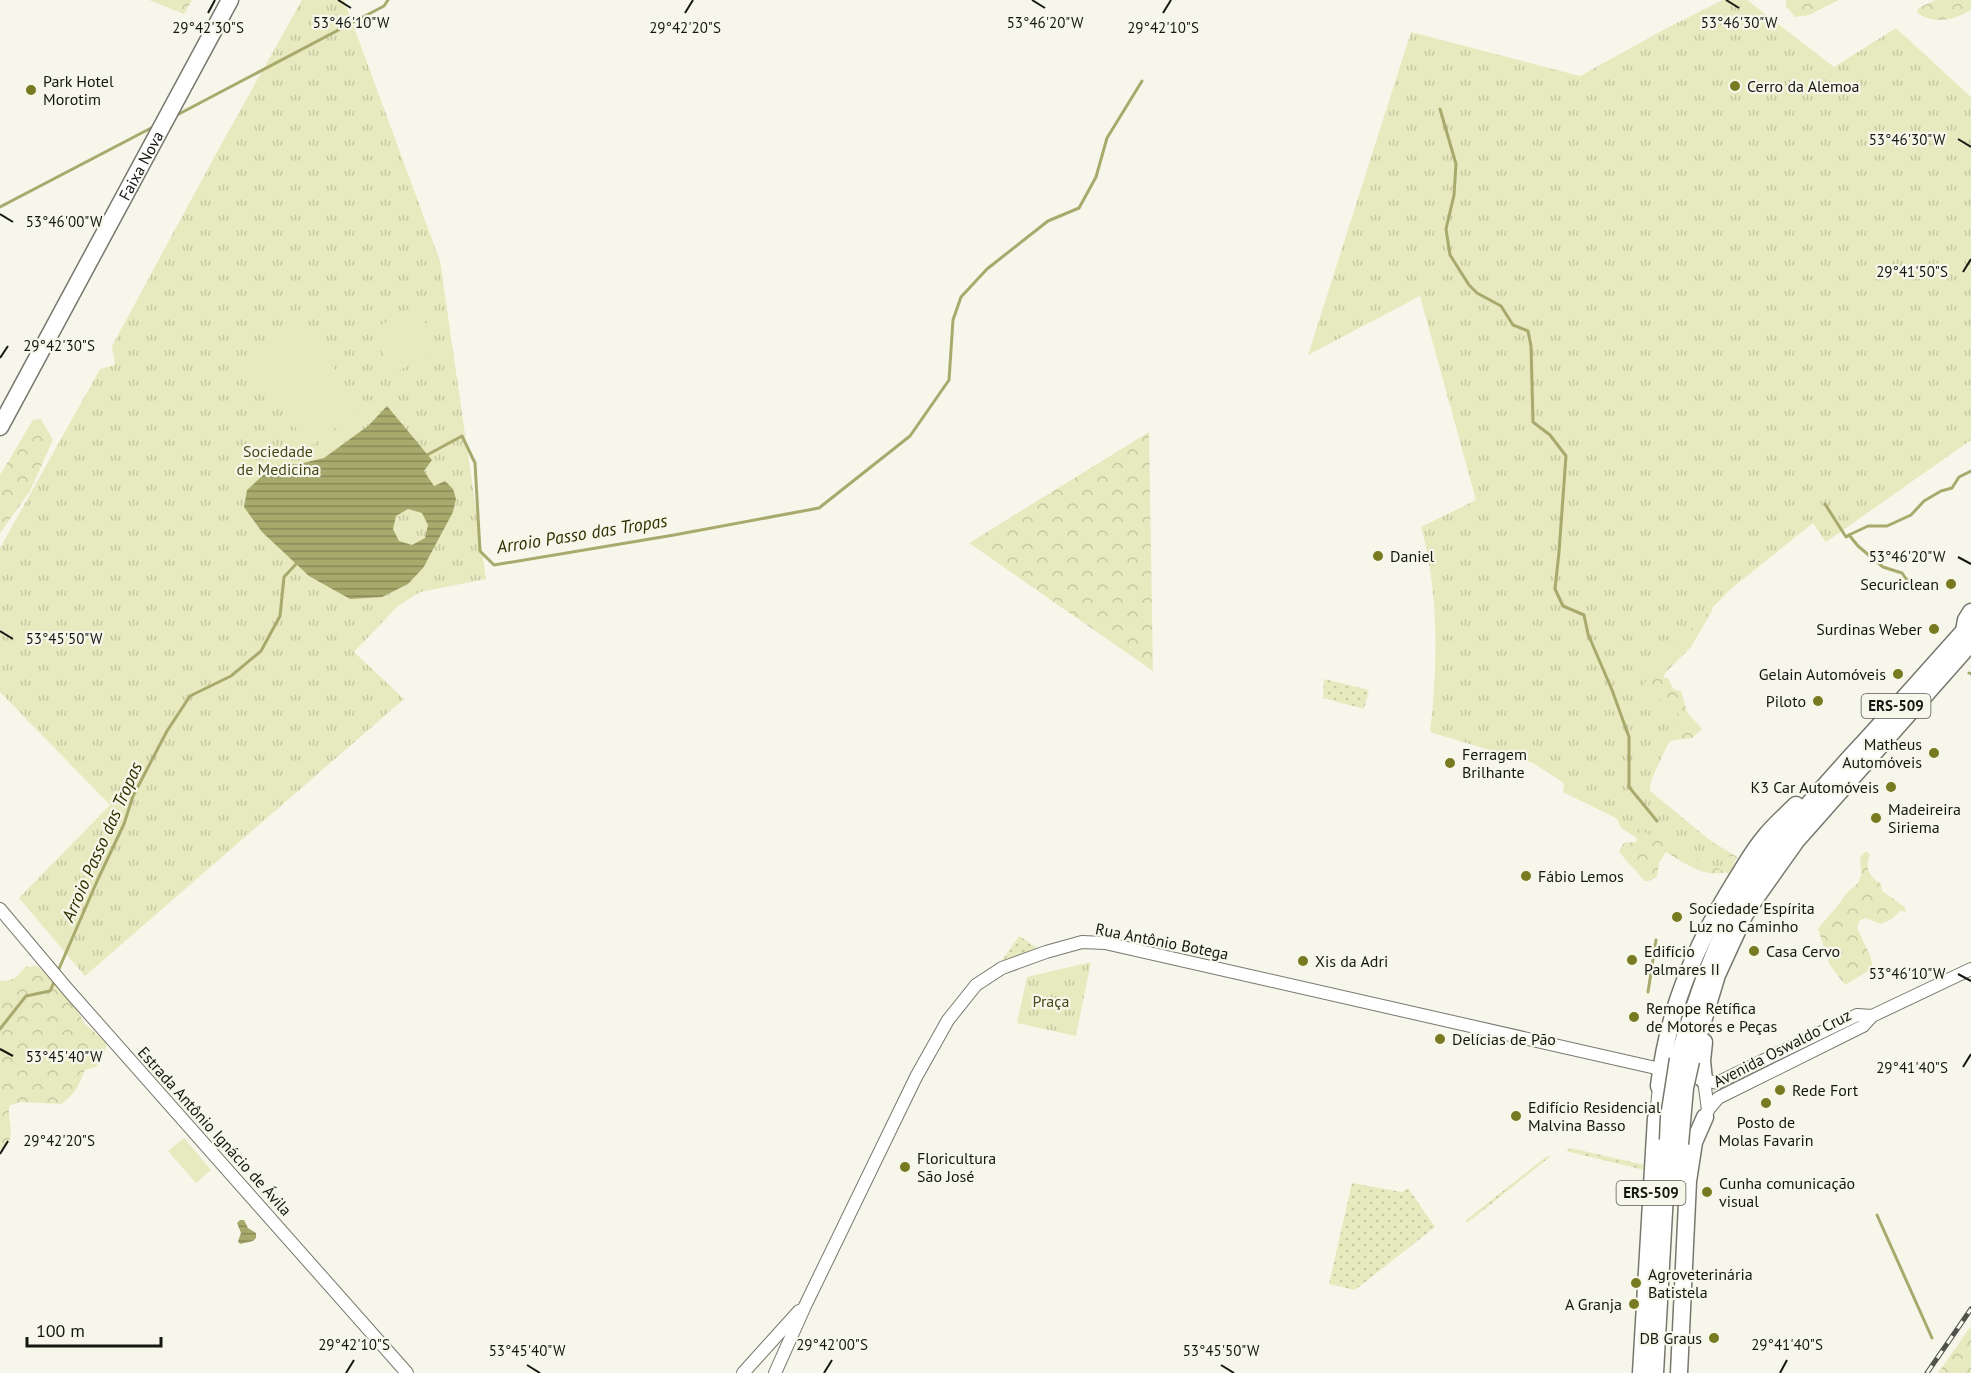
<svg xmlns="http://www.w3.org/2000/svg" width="1971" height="1373" font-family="'PT Sans',sans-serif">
	<defs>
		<pattern id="grass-dots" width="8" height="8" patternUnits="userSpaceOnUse" patternTransform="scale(1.5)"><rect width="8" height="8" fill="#e7eabe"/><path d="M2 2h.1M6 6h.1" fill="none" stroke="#c5c8a2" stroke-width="1.8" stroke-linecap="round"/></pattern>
		<pattern id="forest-crowns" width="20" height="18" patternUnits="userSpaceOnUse" patternTransform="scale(1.5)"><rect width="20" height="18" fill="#e7eabe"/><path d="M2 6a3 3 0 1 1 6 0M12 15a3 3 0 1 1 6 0" fill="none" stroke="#c5c8a2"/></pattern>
		<pattern id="park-tufts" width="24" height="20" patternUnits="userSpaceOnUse" patternTransform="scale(1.5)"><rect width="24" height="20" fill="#e7eabe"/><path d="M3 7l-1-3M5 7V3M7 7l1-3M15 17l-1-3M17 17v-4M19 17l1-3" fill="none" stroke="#c5c8a2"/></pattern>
		<pattern id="water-rules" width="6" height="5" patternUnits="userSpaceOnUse" patternTransform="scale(1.5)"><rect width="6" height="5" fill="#a8aa6d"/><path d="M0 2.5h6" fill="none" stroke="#888958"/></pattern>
	</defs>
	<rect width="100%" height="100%" fill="#f6f7ea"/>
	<g fill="url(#grass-dots)">
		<path d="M1324,679l45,11 -5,19 -41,-11z"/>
		<path d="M1019,936l20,13 -41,17z"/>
		<path d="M1571,1148l73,17 4,3 -4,2 -78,-19z"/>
		<path d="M1547,1156h4l-84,67 -2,-2z"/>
		<path d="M1352,1183l50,9 6,-4 27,39 -80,63 -26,-6z"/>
	</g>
	<g fill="url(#forest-crowns)">
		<path d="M149,0h43l-8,14z"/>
		<path d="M1786,0h53l-30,15 -14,2 -9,-11z"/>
		<path d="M1936,0h35v10c-18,10 -35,15 -54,3l1,-5z"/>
		<path d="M41,419l12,21 -23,51 -30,42v-58l33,-55z"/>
		<path d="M1149,432l4,239 -184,-128z"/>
		<path d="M1716,589l-4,22 -21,36 -26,26 -1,5h4l6,12 7,1 6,21 15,17 -10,9 -22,3c-16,16 -18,29 -20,50l61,50 26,16 -5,13c-24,11 -46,-6 -66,-18l-7,11 -2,14 -8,4h-4l-21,-23 -5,-7 5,-8 12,-1 1,-4 -16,-10 -6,-13 -79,-108z"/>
		<path d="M1866,851l4,4c-6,11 0,23 11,29l1,7 23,16 1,5 -6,-1 -7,7 -12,6 -15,-6 -6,2 -3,8 13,27 3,13 -28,17 -15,-20 -12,-36c9,-12 20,-22 27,-34 3,-5 11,-8 14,-14 3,-7 2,-16 1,-24z"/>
		<path d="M37,966l36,35 11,22 23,20 -3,11 -5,2 1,5 -4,6 -11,3c-6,15 -10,25 -24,34l-40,-2 -11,3c-4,15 5,22 -2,40l-8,5v-169c13,0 17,-3 25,-14z"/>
		<path d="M1971,1326v47h-33z"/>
	</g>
	<g fill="url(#park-tufts)">
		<path d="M302,0h42l96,261 46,318 -66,13 -22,14 -44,46 50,47 -319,277 -66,-78 91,-93 -110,-113v-144l100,-179 15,-4 -3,-19 105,-194z"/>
		<path d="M1723,0h24l87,67 62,-39 75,69v343l-145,102 -13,-19 -81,65 -55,55 -35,43 39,30 -35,75 89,70 -6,13 -166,-82 1,-9 -31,-20 -103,-31c8,-65 9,-141 -9,-205l55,-27 -56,-204 -112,59 103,-323 169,44 87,-48z"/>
		<path d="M1091,962l-15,74 -59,-13 10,-46z"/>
	</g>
	<g fill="#e7eabe">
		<path d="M415,305l24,42 -44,26 -25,-41z"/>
		<path d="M301,323l62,85 -53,39 -63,-84z"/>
		<path d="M184,1138l27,32 -15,13 -28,-32z"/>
	</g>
	<g fill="url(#water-rules)" fill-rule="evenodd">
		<path d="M387,406l45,54 -8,11 10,15 11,-5 8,8 3,10 -3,13 -30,56 -15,16 -26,13 -32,2 -41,-23 -47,-44 -18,-25 3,-17 26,-24 26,-2 25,-6 44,-32zM408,509l14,4 6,12 -3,13 -13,7 -13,-4 -6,-12 3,-13z"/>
		<path d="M240,1220h4l4,8 8,5v5l-3,3 -13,3 -2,-3 3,-8 -4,-10z"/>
	</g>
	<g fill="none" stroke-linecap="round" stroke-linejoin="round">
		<g stroke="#a8aa6d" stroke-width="3">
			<path d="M1440,109l16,55 -2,31 -8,34 4,26 19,30 8,8 24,13 12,19 15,6 3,15 2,76 17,13 16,21 -7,96 -4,37 8,17 21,9 4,19 24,56 17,47v50l28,34"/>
			<path d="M177,115l207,-109 4,-6"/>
			<path d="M0,207l155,-81"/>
			<path d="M427,455l35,-19 13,27 5,88 14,14 180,-30 145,-27 91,-72 39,-56 4,-60 8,-23 26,-28 61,-48 31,-13 17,-31 11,-39 35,-57"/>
			<path d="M1825,504l21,33 3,-2 9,11 25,21 19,6 10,14"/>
			<path d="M1849,535l19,-9h19l24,-11 13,-14 17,-10 11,-3 7,-11 12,-6"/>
			<path d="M1969,673l2,1"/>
			<path d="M58,971l40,-92 26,-55 9,-28 34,-65 23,-35 41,-20 30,-25 19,-35 4,-39 13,-14"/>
			<path d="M1648,992l8,-52"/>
			<path d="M0,1029l26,-33 24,-5 5,-11"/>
			<path d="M1877,1215l55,123"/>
		</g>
		<g stroke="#77776d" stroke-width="14">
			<g id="secondary">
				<path d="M0,909l69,82 338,382"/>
				<path d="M1697,1078l20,5 140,-68 15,1"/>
				<path d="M1704,1080l4,30 -2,4"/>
				<path d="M1659,1086l-3,32 6,5"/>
				<path d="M1708,1110l10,-12 145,-72 9,-10 99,-47"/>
				<path d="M743,1373l56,-62"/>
				<path d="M775,1373l30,-67 111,-229 32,-57 28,-35 26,-17 44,-16 36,-10 23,1 564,128"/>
			</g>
		</g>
		<g stroke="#77776d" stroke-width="19">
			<g id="highway">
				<path id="s1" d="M0,427l230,-427"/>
				<path d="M1678,1059c18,-60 36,-115 68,-169 30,-51 71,-96 111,-140 36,-39 71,-79 107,-119l2,-11 5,-8"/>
				<path d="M1691,1061l26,-86 28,-61 12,-18 39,-55 175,-198"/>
				<path d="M1704,1080l-2,-19 2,-19"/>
				<path d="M1659,1086c9,-77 36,-140 77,-206 9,-14 17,-29 28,-42 9,-12 21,-22 32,-33"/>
				<path d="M1678,1186l2,-42"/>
				<path d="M1641,1373l15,-255"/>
				<path d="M1655,1373l13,-233"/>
				<path d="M1679,1373l9,-192 6,-39 11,-25"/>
			</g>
		</g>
		<use href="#secondary" stroke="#fff" stroke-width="12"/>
		<use href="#highway" stroke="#fff" stroke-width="16"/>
		<g stroke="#51524b" stroke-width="5">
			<path id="rail" d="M1927,1373l44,-64"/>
		</g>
		<use href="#rail" stroke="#f6f7ea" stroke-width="3" stroke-dasharray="9" stroke-linecap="butt"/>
		<g stroke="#77776d" stroke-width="19" stroke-linecap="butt">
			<g id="highway-bridge">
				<path d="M1668,1140l1,-23 9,-58"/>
				<path d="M1680,1144l5,-56 6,-27"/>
			</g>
		</g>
		<use href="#highway-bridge" stroke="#fff" stroke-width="16"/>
	</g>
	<path fill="none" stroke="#161712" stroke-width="2" d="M338,0l13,8M1032,0l13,8M1726,0l13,8M208,13l7,-13M685,13l8,-13M1163,13l8,-13M1958,139l13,8M0,214l13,8M1963,272l8,-13M0,358l8,-12M1958,557l13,7M0,631l13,8M1958,974l13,7M0,1049l13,7M1963,1067l8,-13M0,1154l8,-13M527,1365l13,8M1221,1365l13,8M346,1373l8,-13M824,1373l8,-13M1780,1373l7,-13"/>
	<g fill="#787a21" stroke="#f6f7ea" stroke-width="2">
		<circle cx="1735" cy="86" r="6"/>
		<circle cx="31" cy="90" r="6"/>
		<circle cx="1378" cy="556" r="6"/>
		<circle cx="1951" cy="584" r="6"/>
		<circle cx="1934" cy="629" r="6"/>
		<circle cx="1898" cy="674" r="6"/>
		<circle cx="1818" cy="701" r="6"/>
		<circle cx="1934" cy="753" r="6"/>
		<circle cx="1450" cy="763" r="6"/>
		<circle cx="1891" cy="787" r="6"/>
		<circle cx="1876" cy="818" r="6"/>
		<circle cx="1526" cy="876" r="6"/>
		<circle cx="1677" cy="917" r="6"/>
		<circle cx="1754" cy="951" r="6"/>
		<circle cx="1632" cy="960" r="6"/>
		<circle cx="1303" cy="961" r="6"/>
		<circle cx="1634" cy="1017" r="6"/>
		<circle cx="1440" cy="1039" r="6"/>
		<circle cx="1780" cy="1090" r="6"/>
		<circle cx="1766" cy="1103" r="6"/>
		<circle cx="1516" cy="1116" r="6"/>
		<circle cx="905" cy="1167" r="6"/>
		<circle cx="1707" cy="1192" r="6"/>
		<circle cx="1636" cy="1283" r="6"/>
		<circle cx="1634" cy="1304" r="6"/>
		<circle cx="1714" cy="1338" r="6"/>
	</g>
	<g text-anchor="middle" stroke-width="4.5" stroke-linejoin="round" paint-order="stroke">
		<g fill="#f6f7ea" stroke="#595a53" stroke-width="1.5">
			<rect x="1861.5" y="694" width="69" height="24" rx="4.5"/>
			<rect x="1616.5" y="1181" width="69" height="24" rx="4.5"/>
		</g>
		<g font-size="15" font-weight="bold" fill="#161712">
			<text x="1896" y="711">ERS-509</text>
			<text x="1651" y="1198">ERS-509</text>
		</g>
		<g font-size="16" fill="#161712" stroke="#f6f7ea" text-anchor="start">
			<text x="43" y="87">Park Hotel<tspan x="43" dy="18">Morotim</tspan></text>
			<text x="1747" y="92">Cerro da Alemoa</text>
			<text x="1390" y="562">Daniel</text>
			<text x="1939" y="590" text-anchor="end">Securiclean</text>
			<text x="1922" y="635" text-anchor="end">Surdinas Weber</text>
			<text x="1886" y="680" text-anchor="end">Gelain Automóveis</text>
			<text x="1806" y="707" text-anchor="end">Piloto</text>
			<text x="1922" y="750" text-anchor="end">Matheus<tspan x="1922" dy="18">Automóveis</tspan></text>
			<text x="1462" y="760">Ferragem<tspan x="1462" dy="18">Brilhante</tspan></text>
			<text x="1879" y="793" text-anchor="end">K3 Car Automóveis</text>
			<text x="1888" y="815">Madeireira<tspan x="1888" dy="18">Siriema</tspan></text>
			<text x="1538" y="882">Fábio Lemos</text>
			<text x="1689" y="914">Sociedade Espírita<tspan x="1689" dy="18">Luz no Caminho</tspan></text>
			<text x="1644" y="957">Edifício<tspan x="1644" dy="18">Palmares II</tspan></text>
			<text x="1766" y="957">Casa Cervo</text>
			<text x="1315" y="967">Xis da Adri</text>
			<text x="1646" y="1014">Remope Retífica<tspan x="1646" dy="18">de Motores e Peças</tspan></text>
			<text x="1452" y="1045">Delícias de Pão</text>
			<text x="1792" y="1096">Rede Fort</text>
			<text x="1528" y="1113">Edifício Residencial<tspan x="1528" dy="18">Malvina Basso</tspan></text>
			<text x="1766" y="1128" text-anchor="middle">Posto de<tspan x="1766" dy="18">Molas Favarin</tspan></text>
			<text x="917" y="1164">Floricultura<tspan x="917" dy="18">São José</tspan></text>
			<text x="1719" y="1189">Cunha comunicação<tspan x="1719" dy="18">visual</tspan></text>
			<text x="1648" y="1280">Agroveterinária<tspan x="1648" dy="18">Batistela</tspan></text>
			<text x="1622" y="1310" text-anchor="end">A Granja</text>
			<text x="1702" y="1344" text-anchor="end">DB Graus</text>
		</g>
		<g font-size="16" fill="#161712" stroke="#f6f7ea">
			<text dy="6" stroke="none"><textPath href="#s1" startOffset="297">Faixa Nova</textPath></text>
			<text transform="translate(1162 941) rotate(11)" y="6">Rua Antônio Botega</text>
			<text transform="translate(1782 1048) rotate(-27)" y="6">Avenida Oswaldo Cruz</text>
			<text transform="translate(215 1131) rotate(48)" y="6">Estrada Antônio Ignácio de Ávila</text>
		</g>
		<g font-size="16" fill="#474818" stroke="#f6f7ea">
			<text x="278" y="457">Sociedade<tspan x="278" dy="18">de Medicina</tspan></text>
			<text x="1051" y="1007">Praça</text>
		</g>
		<g font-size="18" font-style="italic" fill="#313100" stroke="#f6f7ea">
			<text transform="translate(582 534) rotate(-9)" y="6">Arroio Passo das Tropas</text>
			<text transform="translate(102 842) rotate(-66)" y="6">Arroio Passo das Tropas</text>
		</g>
	</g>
	<g font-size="15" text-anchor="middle" fill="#161712" stroke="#f6f7ea" stroke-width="4.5" stroke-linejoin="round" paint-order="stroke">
		<text x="1739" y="28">53°46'30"W</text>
		<text x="351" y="28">53°46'10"W</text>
		<text x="1045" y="28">53°46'20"W</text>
		<text x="208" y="33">29°42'30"S</text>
		<text x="685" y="33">29°42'20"S</text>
		<text x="1163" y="33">29°42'10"S</text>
		<text x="1907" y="145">53°46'30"W</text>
		<text x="64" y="227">53°46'00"W</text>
		<text x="1912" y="277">29°41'50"S</text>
		<text x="59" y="351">29°42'30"S</text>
		<text x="1907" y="562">53°46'20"W</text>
		<text x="64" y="644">53°45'50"W</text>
		<text x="1907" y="979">53°46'10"W</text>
		<text x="64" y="1062">53°45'40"W</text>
		<text x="1912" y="1073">29°41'40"S</text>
		<text x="59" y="1146">29°42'20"S</text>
		<text x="354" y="1350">29°42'10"S</text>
		<text x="832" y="1350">29°42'00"S</text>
		<text x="1787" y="1350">29°41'40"S</text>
		<text x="527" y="1356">53°45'40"W</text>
		<text x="1221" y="1356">53°45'50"W</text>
	</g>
	<path d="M27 1337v9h134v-9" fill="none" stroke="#161712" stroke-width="3"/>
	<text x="36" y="1337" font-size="18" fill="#161712" stroke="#f6f7ea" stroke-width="4.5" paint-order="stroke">100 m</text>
</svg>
